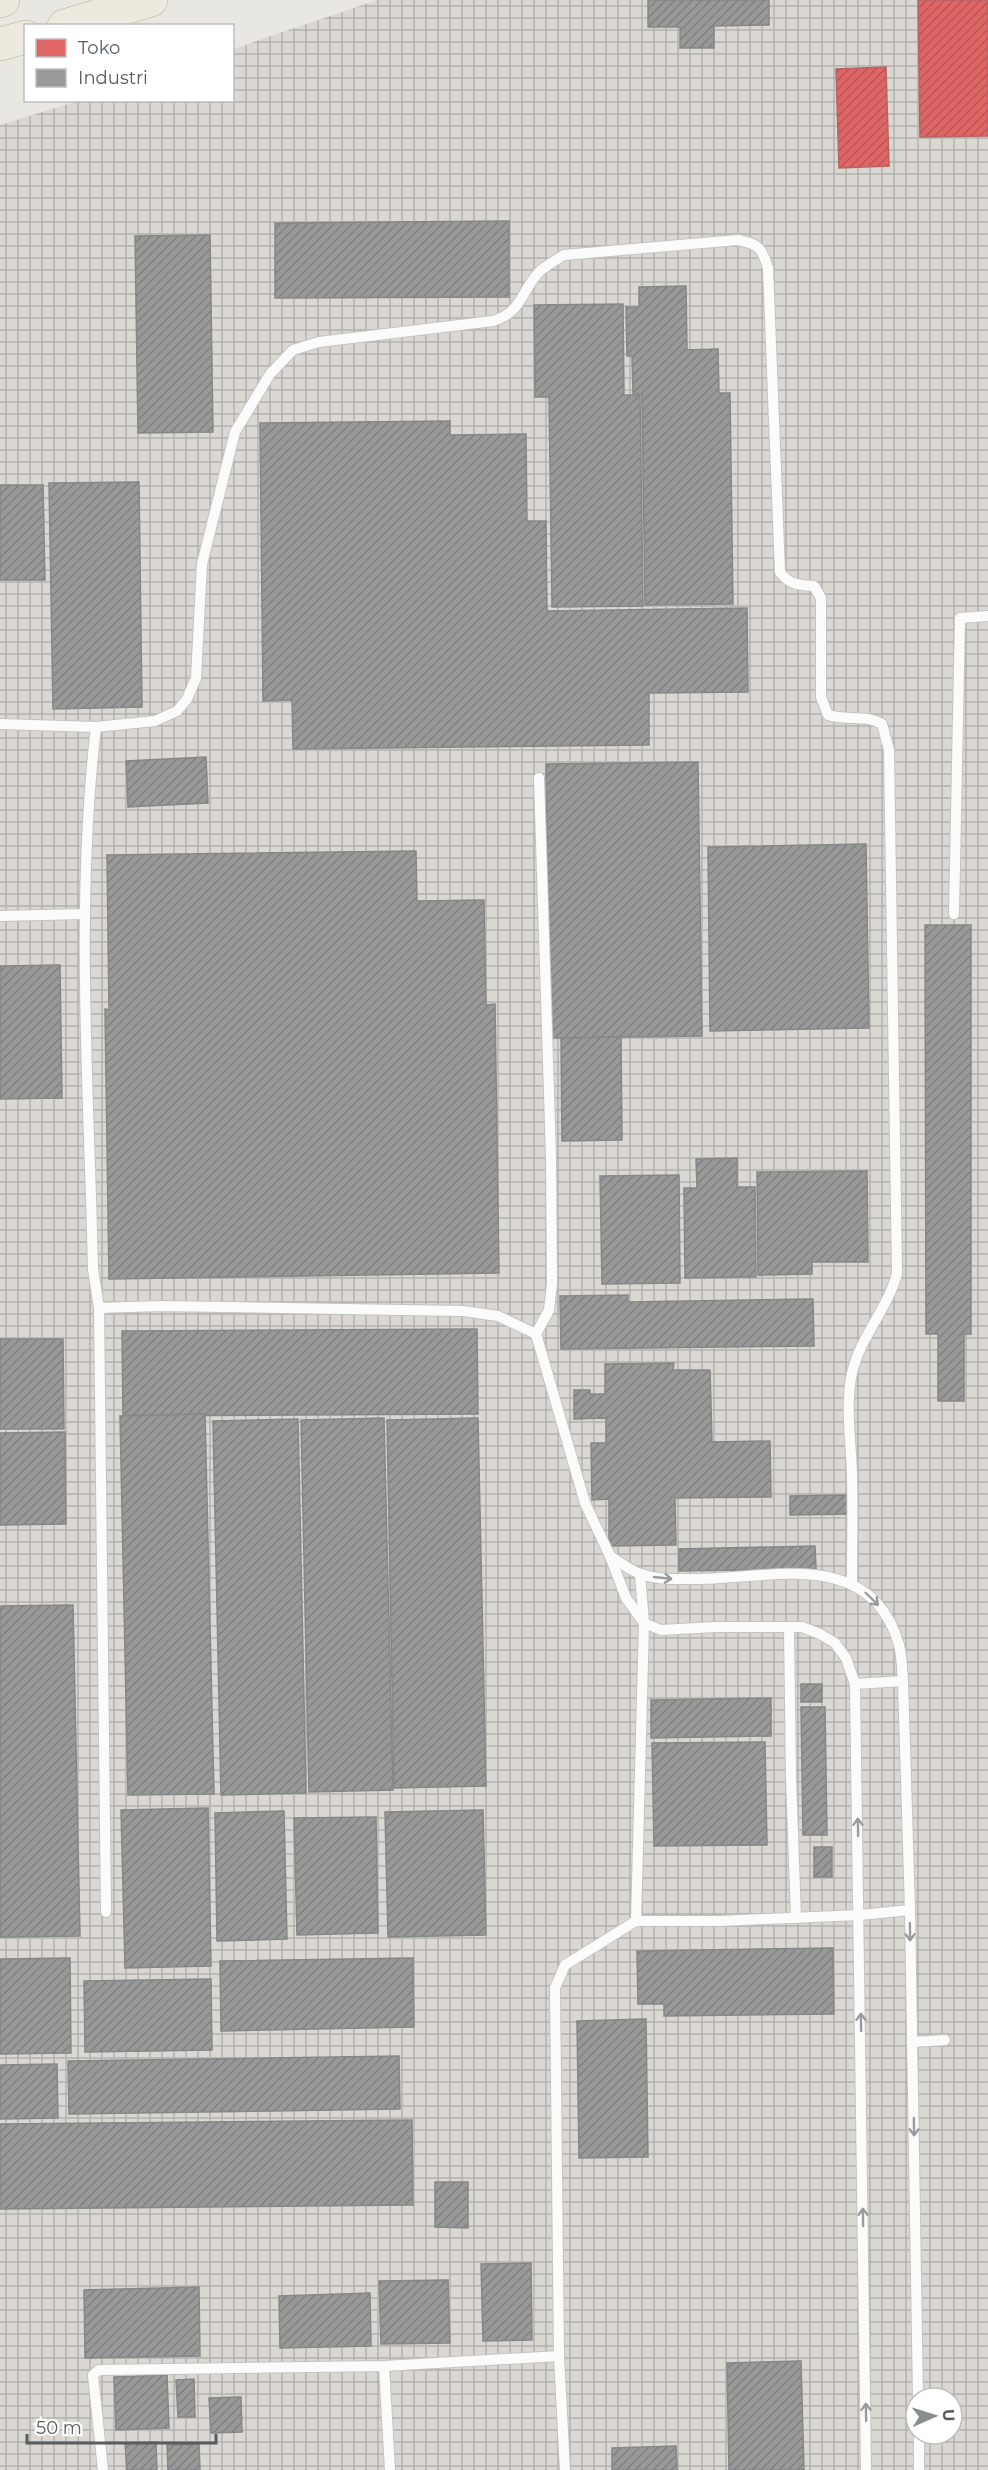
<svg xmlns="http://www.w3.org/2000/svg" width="988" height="2470" font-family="Montserrat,sans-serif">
	<defs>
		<pattern id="industrial-grid" width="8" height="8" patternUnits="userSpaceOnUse" patternTransform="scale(1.5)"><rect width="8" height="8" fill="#dbd8d4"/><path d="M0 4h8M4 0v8" fill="none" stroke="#b4b2af"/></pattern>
		<pattern id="shops-hatch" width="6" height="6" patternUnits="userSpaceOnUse" patternTransform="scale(1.5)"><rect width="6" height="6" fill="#e06666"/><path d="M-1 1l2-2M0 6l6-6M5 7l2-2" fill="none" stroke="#b85757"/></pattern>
		<pattern id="industry-hatch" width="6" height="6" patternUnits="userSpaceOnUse" patternTransform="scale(1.5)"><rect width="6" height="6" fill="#999"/><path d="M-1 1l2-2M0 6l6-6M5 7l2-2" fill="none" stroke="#808080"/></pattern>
	</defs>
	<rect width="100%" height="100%" fill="#e8e7e2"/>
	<path fill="url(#industrial-grid)" fill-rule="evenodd" d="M377,0h611v2470h-988v-2345l78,-24 154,-1 1,-51zM916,2398h36v36h-36z"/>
	<g fill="url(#shops-hatch)" stroke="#b76364" stroke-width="1.5">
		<path d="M918,0h70v136l-68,1z"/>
		<path d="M886,67l3,99 -50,2 -3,-99z"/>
	</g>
	<g fill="url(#industry-hatch)" stroke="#858788" stroke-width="1.5">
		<path d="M648,0h121v25l-55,1v22h-34v-21h-32z"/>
		<path d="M509,221v76l-234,1v-75z"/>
		<path d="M210,235l3,197 -75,1 -3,-197z"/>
		<path d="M686,286l1,64 31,-1 1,44h11l3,211 -88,1 -3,-211h-9l-1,-38h-5l-1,-49h13v-20z"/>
		<path d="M623,304l1,91h16l3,211 -91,1 -3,-210h-14l-1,-92z"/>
		<path d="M450,421v14l76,-1 1,87h19l1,90 200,-3 1,84 -99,1v52l-356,4 -1,-49 -29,1 -3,-278z"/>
		<path d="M139,482l3,225 -89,2 -4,-226z"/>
		<path d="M0,485h43l2,95h-45z"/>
		<path d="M206,757l2,46 -80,4 -2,-46z"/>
		<path d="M698,762l4,274 -152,2 -4,-274z"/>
		<path d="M866,844l3,184 -159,3 -2,-184z"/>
		<path d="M416,851l1,50 67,-1 2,105 9,-1 4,269 -390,6 -4,-270 4,1 -2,-155z"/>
		<path d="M925,925h46v409h-7v67h-26v-67h-12z"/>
		<path d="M60,965l2,133 -62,1v-133z"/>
		<path d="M621,1037l1,103 -60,1 -1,-103z"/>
		<path d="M737,1158v29h18l1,90 -71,1 -1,-90h13l-1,-29z"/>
		<path d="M867,1171l1,91h-56v12l-54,1 -1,-103z"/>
		<path d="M679,1175l1,108 -78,1 -2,-108z"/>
		<path d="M628,1295v7l185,-3 1,47 -253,3 -1,-53z"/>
		<path d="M477,1329l1,85 -355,2 -1,-85z"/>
		<path d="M0,1339h63l1,90h-64z"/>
		<path d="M674,1363l-1,7h37l2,72 58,-1 1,56 -96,1 1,47 -67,1v-47l-17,1 -1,-57h15v-25l-32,1v-29h16v4h15v-30z"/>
		<path d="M205,1414l9,380 -86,1 -8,-379z"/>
		<path d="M384,1418l9,372 -84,2 -8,-372z"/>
		<path d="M478,1418l8,368 -92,2 -7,-368z"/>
		<path d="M298,1419l8,374 -85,2 -8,-374z"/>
		<path d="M65,1432l1,92 -66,1v-92z"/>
		<path d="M847,1495l1,19 -58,1v-19z"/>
		<path d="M815,1546l1,23 -137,2v-22z"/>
		<path d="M73,1605l7,331 -80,1v-331z"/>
		<rect x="801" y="1684" width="21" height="18"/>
		<path d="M771,1698v38l-120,2v-38z"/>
		<path d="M801,1707h24l2,128h-24z"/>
		<path d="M765,1742l2,103 -113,1 -2,-103z"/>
		<path d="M208,1808l3,158 -86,2 -4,-158z"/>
		<path d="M483,1810l3,125 -98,2 -3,-125z"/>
		<path d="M284,1811l3,128 -70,2 -2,-128z"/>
		<path d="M376,1817l2,116 -81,2 -3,-117z"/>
		<rect x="814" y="1847" width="18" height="30"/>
		<path d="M833,1948l1,66 -170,2v-12h-26l-1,-53z"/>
		<path d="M70,1958l1,95 -71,1v-95z"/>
		<path d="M413,1958l1,69 -193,4 -1,-70z"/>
		<path d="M211,1979l1,71 -127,2 -1,-71z"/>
		<path d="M646,2019l2,138 -69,1 -2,-137z"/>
		<path d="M399,2056l1,53 -331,5 -1,-53z"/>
		<path d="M57,2064l1,54 -58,1v-54z"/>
		<path d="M412,2120l1,85 -413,4v-85z"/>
		<path d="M435,2182h33v46l-33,-1z"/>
		<path d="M531,2263l1,77 -49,1 -2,-77z"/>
		<path d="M448,2280l2,63 -69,1 -2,-63z"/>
		<path d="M199,2287l1,69 -115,2 -1,-68z"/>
		<path d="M370,2293l1,53 -91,2 -1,-52z"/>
		<path d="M801,2361l3,109h-75l-2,-107z"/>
		<path d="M167,2375l2,53 -53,2 -2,-53z"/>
		<path d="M194,2379l1,38h-17l-2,-37z"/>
		<path d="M241,2397l1,35 -31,1 -2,-35z"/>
		<path d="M156,2442l1,28h-30l-2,-27z"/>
		<path d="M199,2444l1,26h-32l-1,-25z"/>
		<path d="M676,2446l1,24h-65v-22z"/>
	</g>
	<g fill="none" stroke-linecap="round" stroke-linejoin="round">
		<g stroke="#c4c4c3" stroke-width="12">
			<g id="service">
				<path d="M0,724l96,3"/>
				<path d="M539,778l12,379 1,127 -3,26 -13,24 49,169 25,53 16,42 18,25 17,7 54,-3h87l18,7 15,9 11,15 9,26 11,786"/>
				<path d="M954,914l6,-296 28,-2"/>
				<path d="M0,916l85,-2"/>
				<path d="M99,1308l7,604"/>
				<path d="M536,1334l-38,-18 -35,-5 -302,-5 -62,2 -6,-39c-4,-180 -18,-363 3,-542l59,-6 22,-10 10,-12 9,-21 6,-114 33,-132 35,-58 23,-24 26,-8 174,-21c30,-9 28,-31 47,-50 7,-6 16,-11 24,-16l174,-15c21,4 24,8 30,28l12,304c9,13 20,13 34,14l7,12v99l7,18c17,6 38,-1 54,9l7,26 8,524c-10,36 -37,63 -45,99 -7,33 -1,67 0,101 1,36 0,73 0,109"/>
				<path d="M610,1556c10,6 21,15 31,18 17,6 34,5 50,5 76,1 180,-34 208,66 3,11 3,24 4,36l7,229 8,488"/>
				<path d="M789,1627l2,150 5,141"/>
				<path d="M855,1684l48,-3"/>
				<path d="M636,1921l8,-298 -4,-49"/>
				<path d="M912,2042l33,-2"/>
				<path d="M384,2366l6,104"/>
				<path d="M919,2434v36"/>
				<path d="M103,2470l-10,-95 6,-5 285,-4 175,-10"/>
				<path d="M565,2470l-6,-114 -4,-368 10,-23 71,-44h83l141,-6 50,-5"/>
			</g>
		</g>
		<g stroke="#bfae90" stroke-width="34">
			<g id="motorway">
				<path d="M0,1l3,-1"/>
				<path d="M64,26l87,-26"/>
				<path d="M0,44l26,-7"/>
			</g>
		</g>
		<use href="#service" stroke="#fcfbfb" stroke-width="10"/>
		<use href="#motorway" stroke="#eee9de" stroke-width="33"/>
	</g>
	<defs><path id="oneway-shaft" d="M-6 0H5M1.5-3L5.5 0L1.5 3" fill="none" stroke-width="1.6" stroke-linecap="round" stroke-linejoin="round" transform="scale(1.5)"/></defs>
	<g stroke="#999c9f">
		<use href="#oneway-shaft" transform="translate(663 1578) rotate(6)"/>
		<use href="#oneway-shaft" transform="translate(872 1599) rotate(44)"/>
		<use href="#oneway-shaft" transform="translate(858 1827) rotate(-91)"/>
		<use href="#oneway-shaft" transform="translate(910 1932) rotate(89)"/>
		<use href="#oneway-shaft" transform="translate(861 2022) rotate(-91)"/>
		<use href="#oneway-shaft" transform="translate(914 2127) rotate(89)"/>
		<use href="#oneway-shaft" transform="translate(863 2217) rotate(-91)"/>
		<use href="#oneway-shaft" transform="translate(866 2412) rotate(-91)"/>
	</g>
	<rect x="24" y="24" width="210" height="78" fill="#ffffff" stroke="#bcbec0" stroke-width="1.5"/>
	<rect x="36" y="39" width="30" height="18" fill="#e06666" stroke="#bcbec0" stroke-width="1.5"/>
	<text x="78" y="54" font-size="18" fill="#575c61">Toko</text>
	<rect x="36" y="69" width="30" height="18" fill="#999999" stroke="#bcbec0" stroke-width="1.5"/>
	<text x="78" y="84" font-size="18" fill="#575c61">Industri</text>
	<g transform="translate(934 2416) rotate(87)"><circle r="28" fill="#ffffff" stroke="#bcbec0" stroke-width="1.5"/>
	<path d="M0-4.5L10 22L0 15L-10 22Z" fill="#8a8d8e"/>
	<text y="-9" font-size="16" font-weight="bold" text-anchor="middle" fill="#575c61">U</text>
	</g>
	<path d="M27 2434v9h189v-9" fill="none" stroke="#575c61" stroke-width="3"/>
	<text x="36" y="2434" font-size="18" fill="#575c61" stroke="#ffffff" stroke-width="4.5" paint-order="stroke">50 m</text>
</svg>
